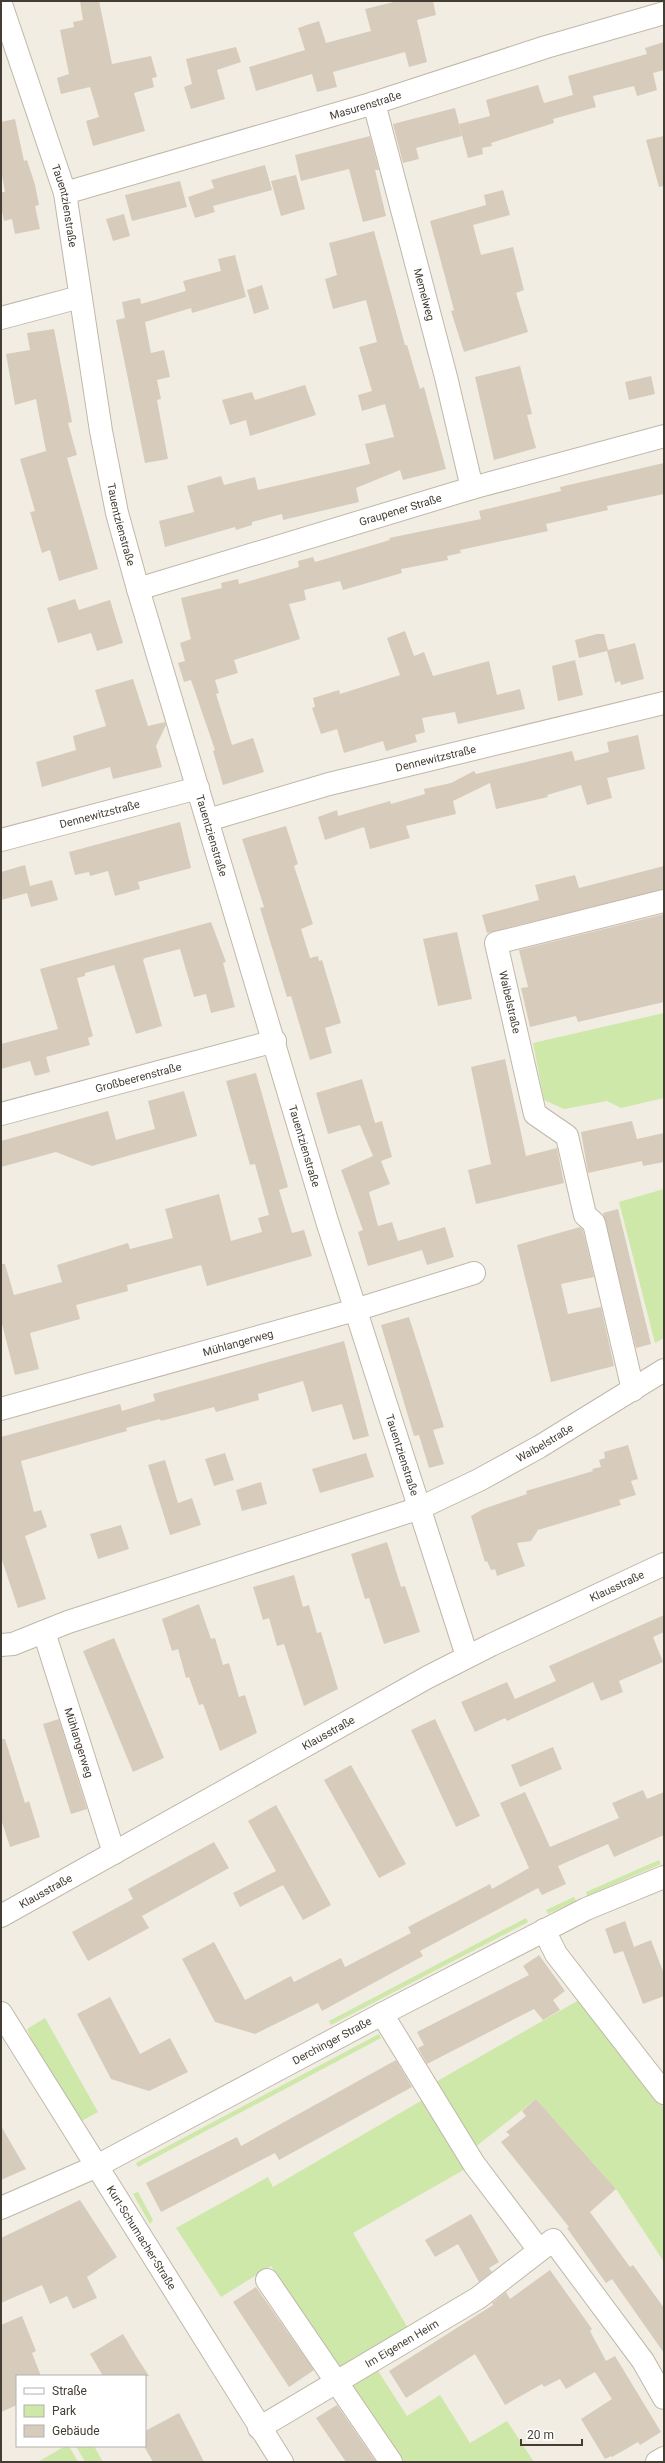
<svg xmlns="http://www.w3.org/2000/svg" width="665" height="2463" font-family="Roboto,sans-serif">
	<rect width="100%" height="100%" fill="#f2ede2"/>
	<g fill="#cde8a9">
		<path d="M664,1013v85l-43,10 -14,-7 -43,8 -20,-9 -11,-57z"/>
		<path d="M664,1189v149l-9,5 -36,-141z"/>
		<path d="M659,1860l2,4 -74,32 -1,-4z"/>
		<path d="M574,1897l2,4 -28,13 -2,-4z"/>
		<path d="M526,1918l2,4 -197,103 -2,-4z"/>
		<path d="M579,2000l85,108v154l-48,-73 -80,-90 -67,53 5,12 -121,69 60,104 -42,23 36,56 33,-21 30,48 37,-22 27,41h-130l-133,-196 -50,31 -45,-69 92,-51 5,10 158,-92 -4,-8z"/>
		<path d="M45,2018l53,94 -20,11 -33,-53 -18,-41z"/>
		<path d="M379,2034l2,4 -243,129 -2,-4z"/>
		<path d="M138,2192l15,28 -3,4 -17,-30z"/>
		<path d="M65,2446h4l9,16h-40z"/>
		<path d="M76,2446h18l9,16h-18z"/>
	</g>
	<g fill="#d7cbbb">
		<path d="M80,1h19l13,63 39,-8 6,21 -5,1 2,9 -20,6 11,38 -52,15 -7,-25 13,-4 -9,-30 -29,7 -4,-16 12,-4 -9,-44 14,-3 -1,-5 10,-2z"/>
		<path d="M398,1h35l3,14 -19,5 10,42 -18,5 -4,-15 -72,20 4,15 -20,5 -5,-18 -56,17 -7,-24 56,-17 -7,-22 21,-7 7,22 45,-12 -6,-22z"/>
		<path d="M664,42v28l-11,3 4,17 -20,6 -3,-10 -41,10 3,11 -43,12 1,4 -63,20 1,3 -10,2 1,6 -15,4 -9,-34 31,-8 -4,-16 52,-15 6,18 29,-8 -5,-19 79,-22 -2,-6z"/>
		<path d="M236,47l5,15 -24,8 8,29 -34,10 -7,-22 8,-3 -6,-25z"/>
		<path d="M455,108l7,28 -46,12 3,11 -16,4 -10,-39z"/>
		<path d="M15,119l9,42 3,-1 8,25 4,20 -4,1 5,23 -25,5 -3,-15 -8,2 -3,-15v-14h4l-4,-22v-48z"/>
		<path d="M370,136l9,34h-4l11,46 -23,6 -14,-53 -48,12 -6,-26z"/>
		<path d="M664,136v50l-5,1 -13,-47z"/>
		<path d="M265,165l7,25 -59,16 2,6 -20,6 -7,-21 26,-9 -3,-8z"/>
		<path d="M296,175l9,34 -24,7 -10,-35z"/>
		<path d="M180,181l7,26 -55,14 -7,-26z"/>
		<path d="M503,190l7,25 -37,10 8,30 32,-8 11,43 -8,3 12,39 -64,20 -13,-41 3,-1 -24,-89 56,-16 -2,-10z"/>
		<path d="M124,214l6,22 -17,5 -7,-22z"/>
		<path d="M374,231l31,114h2l13,44 4,-2 22,82 -43,11 -3,-10 -44,18 3,14 -76,18 -1,-6 -30,8v3l-16,5 -1,-3 -70,20 -6,-26 35,-9 -7,-26 34,-10 3,9 31,-8 3,13 112,-26 -5,-20 29,-7 -9,-33 -23,7 -4,-16 14,-4 -13,-44 18,-5 -11,-42 -33,9 -8,-30 12,-4 -8,-32z"/>
		<path d="M235,255l11,42 -54,16 -1,-5 -46,14 6,31 13,-3 6,27 -13,3 4,19 -4,1 11,59 -23,4 -29,-143 9,-2 -3,-16 18,-4 1,6 45,-13 -3,-10 38,-10 -3,-12z"/>
		<path d="M262,285l7,24 -15,5 -7,-24z"/>
		<path d="M54,329l18,93 -4,1 9,32 -10,3 31,111 -39,12 -9,-31 -8,3 -12,-41 5,-1 -15,-52 26,-8 -10,-52 -21,6 -9,-51 24,-4 -3,-17z"/>
		<path d="M520,366l12,48 -5,1 9,33 -42,12 -19,-83z"/>
		<path d="M651,376l4,18 -26,6 -4,-18z"/>
		<path d="M305,385l11,30 -66,21 -4,-16 -16,5 -8,-25 30,-8 3,8z"/>
		<path d="M664,463v31l-57,12 1,4 -62,14 2,7 -88,19 1,3 -14,3 1,4 -47,9 1,4 -59,17 -3,-9 -36,9 2,10 -17,4 11,35 -66,21 4,13 -23,7 4,13 -3,1 16,51 21,-7 11,34 -41,13 -10,-34 2,-1 -24,-70 -7,2 -6,-19 7,-2 -5,-18 11,-4 -10,-41 41,-10 -1,-5 17,-4 1,5 60,-17 -1,-6 15,-4 2,5 75,-22 -1,-2 92,-19 -2,-8 82,-20 -1,-4z"/>
		<path d="M75,599l4,11 31,-10 13,43 -26,8 -6,-18 -33,10 -11,-35z"/>
		<path d="M405,631l9,25 10,-4 9,24 56,-15 8,34 23,-6 5,20 -67,15 -3,-12 -33,6 3,14 -10,3 2,7 -31,9 -3,-10 -39,12 -7,-24 -16,5 -9,-26 3,-1 -2,-9 26,-8 1,4 60,-19 -13,-37z"/>
		<path d="M597,634h7l4,16 27,-7 9,36 -23,6 -1,-4 -5,2 -8,-32 -28,7 -4,-18z"/>
		<path d="M575,660l8,35 -25,6 -6,-35z"/>
		<path d="M133,679l15,47 17,-4 1,3 -10,21 6,21 -49,12 -3,-12 -68,20 -6,-25 40,-12 -3,-14 33,-10 -11,-36z"/>
		<path d="M638,735l7,34 -38,9 5,20 -25,7 -6,-20 -34,10 1,2 -52,12 -6,-26 -37,18 3,13 -50,12 4,12 -40,11 -6,-22 -39,13 -7,-23 19,-7 1,6 52,-15 1,3 34,-10 -1,-5 27,-6 23,-12 2,3 96,-23 3,10 34,-9 -2,-10z"/>
		<path d="M180,822l11,46 -53,14 2,7 -25,7 -7,-25 -18,5 -1,-4 -14,3 -6,-23z"/>
		<path d="M286,826l12,38 -4,2 19,58 -12,5 9,29 8,-2 1,5 3,-1 19,63 -16,5 7,25 -22,7 -19,-64 -4,1 -27,-89 4,-1 -22,-68z"/>
		<path d="M25,865l5,21 22,-6 6,20 -27,7 -4,-14 -26,7v-28z"/>
		<path d="M664,866v23l-177,44 -5,-18 57,-15 -4,-15 40,-10 4,13z"/>
		<path d="M664,914v88l-86,20 -2,-6 -46,11 -9,-39 7,-1 -9,-37z"/>
		<path d="M211,922l15,40 -3,1 12,44 -24,6 -5,-19 -12,3 -14,-48 -35,9 -2,2 19,66 -26,8 -22,-69 -29,8v3l-8,2 16,58 -5,2 2,7 -44,12 4,15 -15,4 -5,-15 -29,8v-25l57,-15 -18,-60z"/>
		<path d="M457,932l15,67 -34,7 -15,-67z"/>
		<path d="M505,1059l21,97 31,-8 7,35 -88,21 -8,-34 23,-6 -20,-97z"/>
		<path d="M256,1073l32,114 -9,3 13,43 12,-3 8,26 -105,30 -6,-21 -74,20 1,6 -52,14 4,14 -50,14 9,36 -24,6 -14,-55v-56h4l9,31 48,-13 -5,-17 71,-22 2,6 43,-11 -8,-29 54,-15 12,47 31,-9 -4,-14 11,-3 -14,-51 -5,1 -24,-84z"/>
		<path d="M362,1079l13,44 7,-2 10,36 -11,4 9,23 -21,8 9,34 14,-4 6,19 47,-14 9,30 -27,8 -5,-15 -54,16 -10,-34 5,-2 -22,-60 32,-14 -13,-31 -32,9 -12,-41z"/>
		<path d="M184,1091l13,45 -105,30 -36,-14 -55,15v-26l107,-30 8,29 17,-5 22,-6 -7,-28z"/>
		<path d="M632,1121l5,18 27,-6v29l-21,4 -1,-5 -54,12 -7,-41z"/>
		<path d="M618,1209l33,135 -15,4 -33,-135z"/>
		<path d="M580,1227l3,3 11,47 -33,7 7,30 33,-7 13,59 -63,16 -34,-137z"/>
		<path d="M409,1317l35,110 -11,3 11,34 -15,4 -10,-33 -5,1 -33,-111z"/>
		<path d="M344,1341l25,95 -16,4 -11,-36 -30,8 -9,-31 -45,13 1,6 -43,12 -2,-5 -53,14 -1,-2 -34,9 1,3 -106,30 13,51 7,-2 6,17 -22,9 21,63 -28,9 -17,-51v-120l119,-33 2,7 33,-10 -2,-7z"/>
		<path d="M628,1445l10,34 -7,2 5,14 -17,5 2,5 -83,25 -7,11 -14,2 8,23 -28,10 -2,-7 -4,1 -4,-9 -2,1 -14,-46 12,-7 44,-15 -1,-3 67,-20 -1,-2 9,-2 -2,-7 6,-2 -1,-6z"/>
		<path d="M225,1453l9,27 -20,6 -9,-27z"/>
		<path d="M366,1453l8,24 -54,16 -8,-24z"/>
		<path d="M165,1460l13,43 14,-5 9,27 -31,10 -22,-70z"/>
		<path d="M261,1482l6,22 -25,7 -6,-21z"/>
		<path d="M121,1525l8,24 -31,10 -8,-25z"/>
		<path d="M387,1542l14,45 4,-1 15,46 -36,12 -15,-46 -4,1 -14,-45z"/>
		<path d="M294,1575l9,32 6,-2 8,28 4,-1 17,57 -34,17 -20,-62 -7,2 -8,-28 -6,2 -10,-33z"/>
		<path d="M199,1604l12,35 4,-1 8,27 6,-2 10,34 6,-2 12,38 -37,18 -17,-47 -4,1 -10,-28 -3,1 -8,-29 -6,2 -10,-32z"/>
		<path d="M664,1615v17l-11,5 10,25 -44,19 4,11 -22,9 -8,-19 -86,39 -2,-3 -30,14 -14,-30 46,-20 8,17 41,-18 -7,-15z"/>
		<path d="M114,1638l50,120 -31,14 -50,-121z"/>
		<path d="M59,1719l28,90 -16,5 -28,-90z"/>
		<path d="M435,1719l45,97 -24,11 -45,-97z"/>
		<path d="M1,1739h4l20,64 4,-2 11,36 -30,10 -9,-28z"/>
		<path d="M553,1747l9,22 -42,18 -9,-22z"/>
		<path d="M351,1765l55,99 -27,14 -55,-98z"/>
		<path d="M643,1790l4,9 17,-7v43l-50,22 -6,-13 -50,22 8,18 -24,11 -4,-7 -118,63 3,5 -101,55 -4,-8 -63,31 -40,-12 -33,-63 32,-17 31,58 46,-24 3,6 47,-24 4,9 66,-34 -3,-6 82,-43 2,5 37,-21 -29,-65 25,-11 25,55 69,-29 -7,-15z"/>
		<path d="M276,1805l55,100 -28,15 -20,-35 -43,22 -7,-14 43,-22 -28,-50z"/>
		<path d="M214,1842l15,26 -87,48 7,12 -61,33 -16,-29 61,-33 -5,-10z"/>
		<path d="M625,1921l9,26 17,-7 13,34v22l-21,8 -20,-53 -9,3 -9,-25z"/>
		<path d="M539,1955l26,36 -12,9 7,10 -17,10 -9,-11 -107,55 -9,-16 6,-3 -7,-13 112,-57 -6,-9z"/>
		<path d="M110,1997l30,57 30,-16 18,34 -39,19 -38,-12 -34,-65z"/>
		<path d="M396,2060l16,27 -133,73 -4,-7 -114,59 -15,-29 91,-46 4,9z"/>
		<path d="M536,2099l80,90 -26,23 40,55 3,-2 31,43v45l-52,-74 -6,4 -39,-55 2,-1 -68,-85 9,-7 -4,-3 20,-16 -4,-5z"/>
		<path d="M1,2126l25,43 -25,11z"/>
		<path d="M80,2200l37,57 -30,20 10,21 -24,11 -6,-13 -17,8 -8,-19 -41,18v-65z"/>
		<path d="M471,2214l28,48 -10,6 3,4 -13,10 -21,-38 -23,13 -10,-17z"/>
		<path d="M550,2270l42,59 -2,2 16,30 9,-5 46,76 -21,13 -2,-3 -26,15 -1,-1 -6,3 -24,-40 31,-20 -17,-27 -29,17 -6,-10 -16,8 -2,-3 -37,21 -30,-51 -69,44 -17,-27 104,-66 -1,-2 14,-11 4,7z"/>
		<path d="M256,2287l58,83 -25,17 -56,-85z"/>
		<path d="M22,2316l14,35 -4,2 9,23h-24v29l-16,7v-87z"/>
		<path d="M123,2334l13,22 13,20h-46l-13,-22z"/>
		<path d="M337,2405l39,57h-30l-30,-44z"/>
		<path d="M179,2413l16,31 9,18h-51l-8,-14v-17z"/>
	</g>
	<g fill="none" stroke-linecap="round" stroke-linejoin="round">
		<g stroke="#c0b7a8" stroke-width="24">
			<g id="minor">
				<path id="s1" d="M1,4l64,189 36,238 16,82 21,76 189,632 140,435"/>
				<path id="s2" d="M374,103l72,274 26,111"/>
				<path id="s3" d="M65,193l309,-90 172,-56 118,-34"/>
				<path d="M1,318l79,-21"/>
				<path id="s4" d="M138,589l334,-101 192,-52"/>
				<path id="s5" d="M208,820l121,-36 335,-81"/>
				<path id="s6" d="M1,840l197,-52"/>
				<path id="s7" d="M1,1114l274,-73"/>
				<path d="M633,1390l-39,-167 -9,-8 -18,-79 -32,-22 -39,-171 168,-42"/>
				<path id="s8" d="M1,1409l354,-99 119,-37"/>
				<path id="s9" d="M44,1632l70,221"/>
				<path id="s10" d="M1,1645l12,-1 55,-22 352,-114 59,-28 60,-33 125,-77"/>
				<path id="s11" d="M1,1916l427,-239 63,-32 173,-81"/>
				<path d="M544,1930l12,24 108,139"/>
				<path id="s12" d="M1,2013l281,449"/>
				<path d="M382,2014l92,150 65,86"/>
				<path id="s13" d="M1,2208l94,-41 287,-153 204,-105 78,-32"/>
				<path d="M267,2280l124,182"/>
				<path id="s14" d="M259,2428l219,-130 75,-58 90,121 21,37"/>
				<path d="M657,2462l7,-4"/>
			</g>
		</g>
		<use href="#minor" stroke="#fff" stroke-width="22"/>
	</g>
	<g text-anchor="middle" stroke-width="3" stroke-linejoin="round" paint-order="stroke">
		<g font-size="11" fill="#443d33" stroke="#fff">
			<text dy="4" stroke="none"><textPath href="#s3" startOffset="313">Masurenstraße</textPath></text>
			<text dy="4" stroke="none"><textPath href="#s1" startOffset="212">Tauentzienstraße</textPath></text>
			<text dy="4" stroke="none"><textPath href="#s2" startOffset="198">Memelweg</textPath></text>
			<text dy="4" stroke="none"><textPath href="#s4" startOffset="274">Graupener Straße</textPath></text>
			<text dy="4" stroke="none"><textPath href="#s1" startOffset="536">Tauentzienstraße</textPath></text>
			<text dy="4" stroke="none"><textPath href="#s5" startOffset="236">Dennewitzstraße</textPath></text>
			<text dy="4" stroke="none"><textPath href="#s6" startOffset="102">Dennewitzstraße</textPath></text>
			<text dy="4" stroke="none"><textPath href="#s1" startOffset="860">Tauentzienstraße</textPath></text>
			<text transform="translate(510 1002) rotate(77)" y="4">Waibelstraße</text>
			<text dy="4" stroke="none"><textPath href="#s7" startOffset="142">Großbeerenstraße</textPath></text>
			<text dy="4" stroke="none"><textPath href="#s1" startOffset="1184">Tauentzienstraße</textPath></text>
			<text dy="4" stroke="none"><textPath href="#s8" startOffset="246">Mühlangerweg</textPath></text>
			<text dy="4" stroke="none"><textPath href="#s10" startOffset="582">Waibelstraße</textPath></text>
			<text dy="4" stroke="none"><textPath href="#s1" startOffset="1508">Tauentzienstraße</textPath></text>
			<text dy="4" stroke="none"><textPath href="#s11" startOffset="699">Klausstraße</textPath></text>
			<text dy="4" stroke="none"><textPath href="#s11" startOffset="375">Klausstraße</textPath></text>
			<text dy="4" stroke="none"><textPath href="#s9" startOffset="116">Mühlangerweg</textPath></text>
			<text dy="4" stroke="none"><textPath href="#s11" startOffset="51">Klausstraße</textPath></text>
			<text dy="4" stroke="none"><textPath href="#s13" startOffset="371">Derchinger Straße</textPath></text>
			<text dy="4" stroke="none"><textPath href="#s12" startOffset="265">Kurt-Schumacher-Straße</textPath></text>
			<text dy="4" stroke="none"><textPath href="#s14" startOffset="166">Im Eigenen Heim</textPath></text>
		</g>
	</g>
	<rect width="665" height="2463" fill="none" stroke="#443d33" stroke-width="4"/>
	<rect x="16" y="2375" width="130" height="72" fill="#ffffff" stroke="#b4b1ad"/>
	<rect x="24" y="2388" width="20" height="6" fill="#ffffff" stroke="#b4b1ad"/>
	<text x="52" y="2395" font-size="12" fill="#443d33">Straße</text>
	<rect x="24" y="2405" width="20" height="12" fill="#cde8a9" stroke="#b4b1ad"/>
	<text x="52" y="2415" font-size="12" fill="#443d33">Park</text>
	<rect x="24" y="2425" width="20" height="12" fill="#d7cbbb" stroke="#b4b1ad"/>
	<text x="52" y="2435" font-size="12" fill="#443d33">Gebäude</text>
	<path d="M521 2439v6h61v-6" fill="none" stroke="#443d33" stroke-width="2"/>
	<text x="527" y="2439" font-size="12" fill="#443d33" stroke="#ffffff" stroke-width="3" paint-order="stroke">20 m</text>
</svg>
